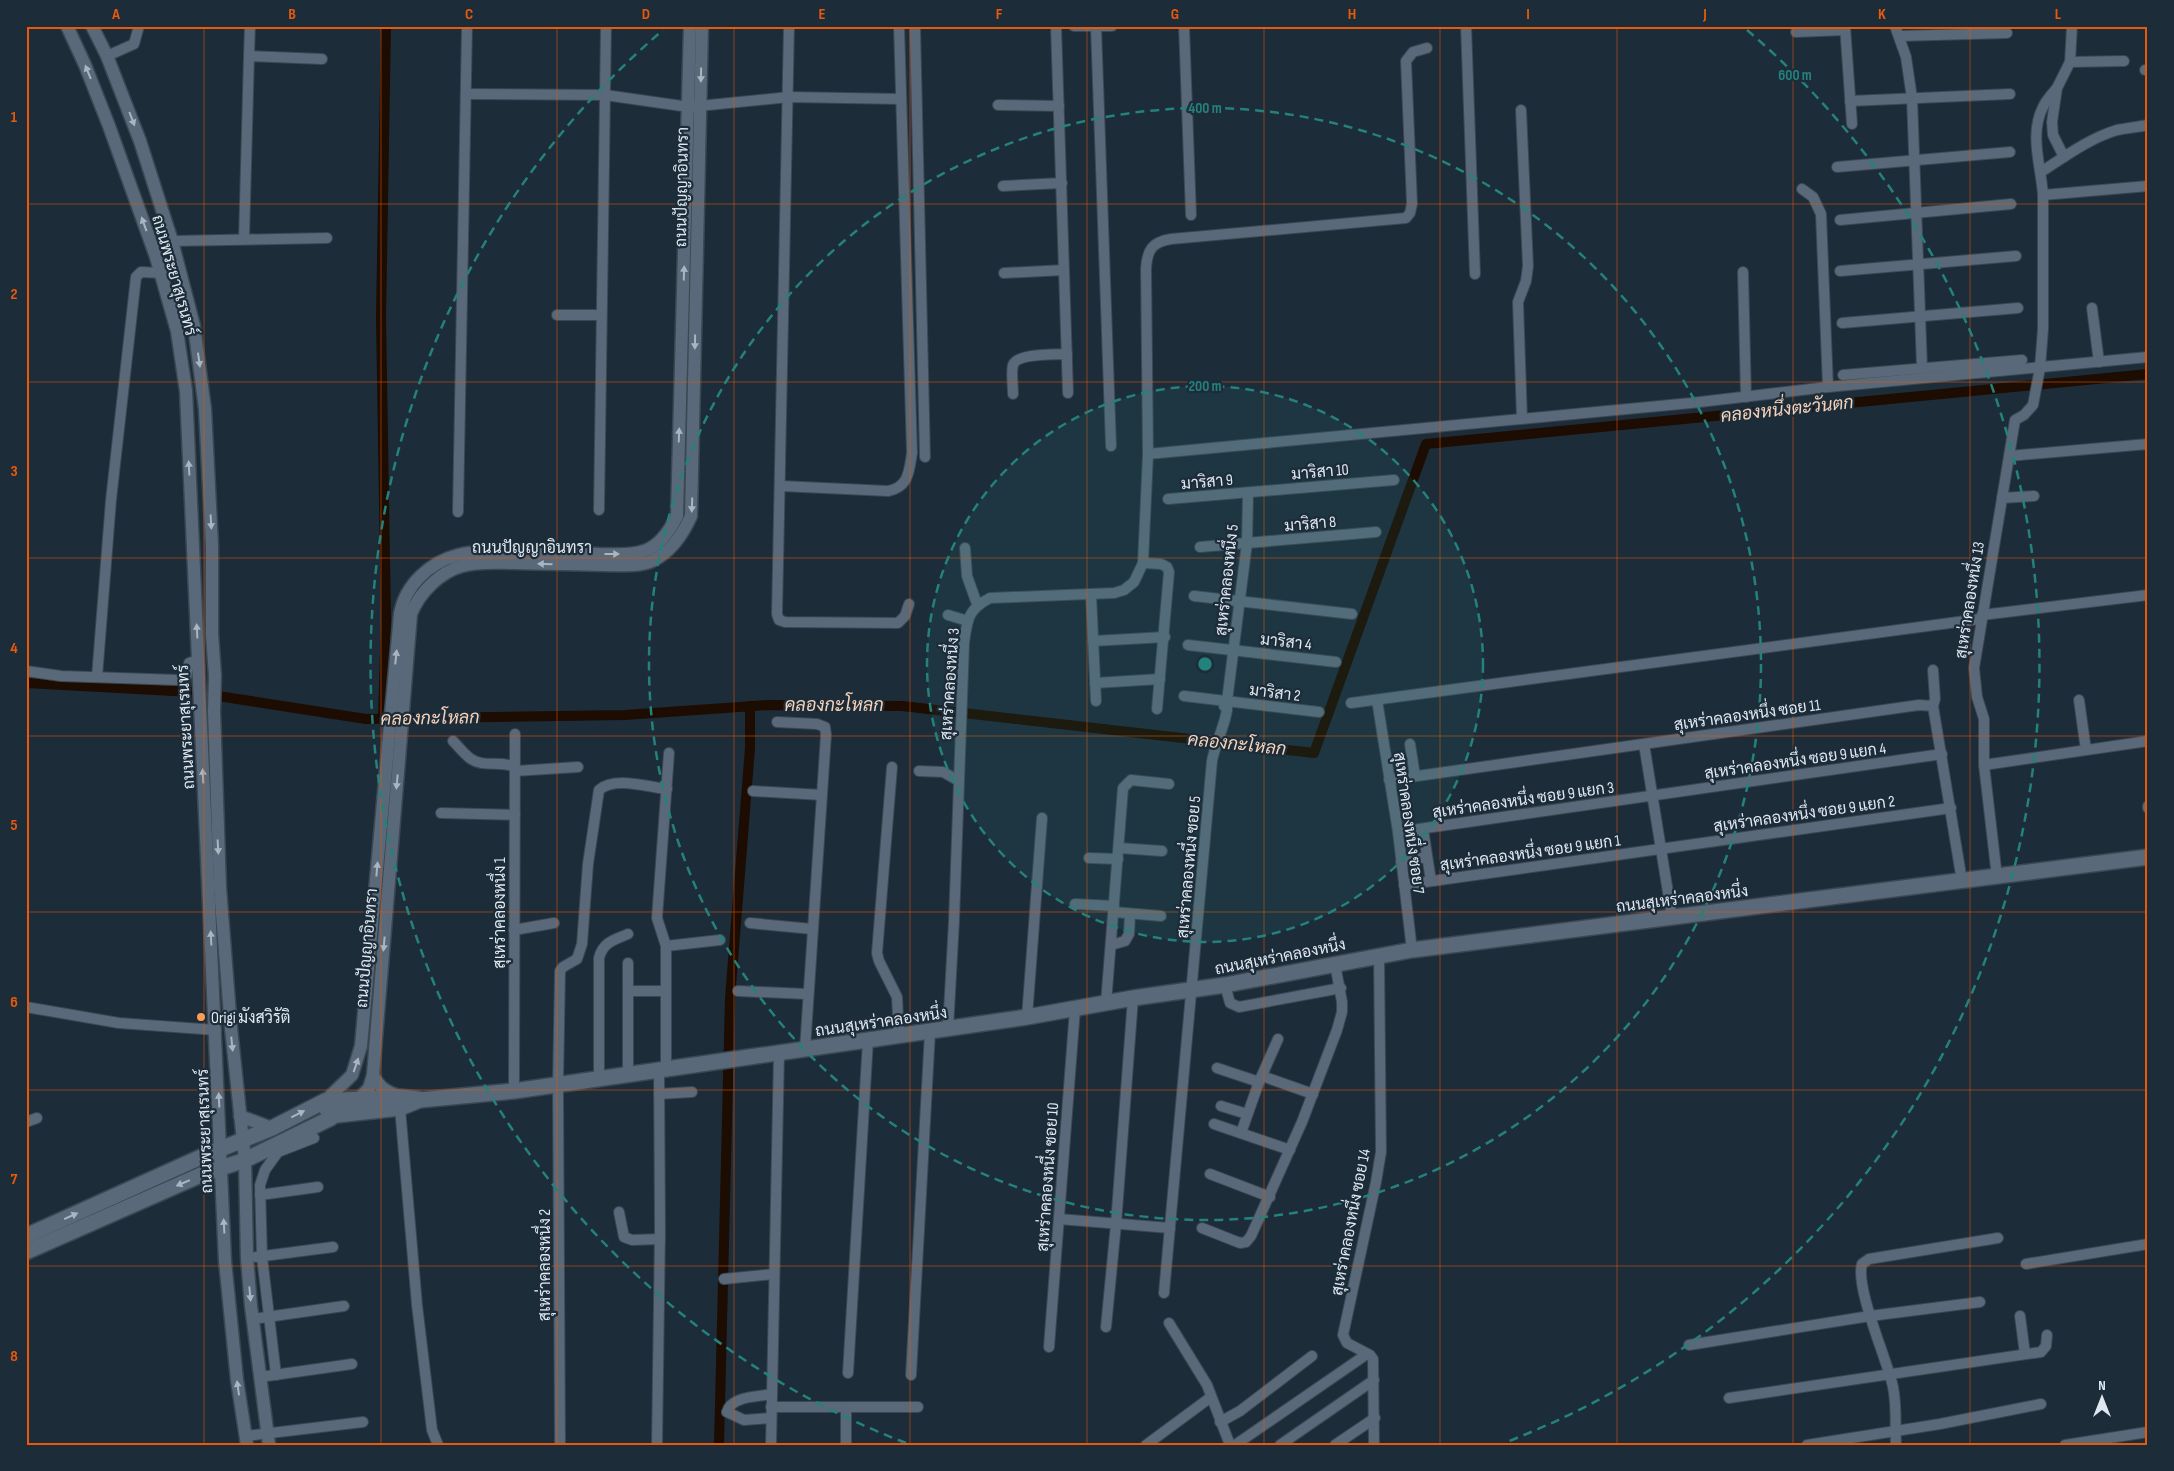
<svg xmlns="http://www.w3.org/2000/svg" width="2174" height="1471" font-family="'Sofia Sans Condensed',Sarabun,sans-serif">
	<rect width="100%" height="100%" fill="#1d2c39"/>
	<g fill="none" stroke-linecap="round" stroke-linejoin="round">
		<g stroke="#1d0c01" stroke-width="10">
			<path d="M26,683l166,9 174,27 259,-4 141,-10 136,1 412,47 112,-309 722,-70"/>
			<path d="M383,719l3,-99 -5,-302 5,-292"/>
			<path d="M719,1445l11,-447 20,-250v-42"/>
		</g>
		<g stroke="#3b4752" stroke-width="12">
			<g id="minor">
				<path d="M789,26l-12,588 2,6 6,2 113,1 7,-7 4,-12"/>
				<path d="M915,26l10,431"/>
				<path d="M1056,26l12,367"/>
				<path d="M1074,26h38"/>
				<path d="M1184,26l7,189"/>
				<path d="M1466,26l9,248"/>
				<path d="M1845,26l7,98"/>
				<path d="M1895,26l11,31 6,41 10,269"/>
				<path d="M1096,27l15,419"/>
				<path d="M1796,32l49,-2"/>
				<path d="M1900,36l107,-3"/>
				<path d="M107,56l27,-12 5,-18"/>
				<path d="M249,56l1,-30"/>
				<path d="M2070,62l54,-1"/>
				<path d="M2145,70h3"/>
				<path d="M466,94l139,1 84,12 100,-10 112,2"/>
				<path d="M1850,101l160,-7"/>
				<path d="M998,105l61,1"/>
				<path d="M1521,110l7,156 -2,15 -8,21 4,117"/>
				<path d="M2064,157l-11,-22 -1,-13 5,-34 13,-26 2,-36"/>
				<path d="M1837,167l173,-15"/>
				<path d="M2041,172c23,-15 49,-34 76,-42 10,-2 21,-3 31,-5"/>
				<path d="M1003,186l59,-3"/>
				<path d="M1802,189l11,8 8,17 7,173"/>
				<path d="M2043,195l105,-9"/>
				<path d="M1840,220l171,-16"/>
				<path d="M244,239l5,-183 73,3"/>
				<path d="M172,241l155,-3"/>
				<path d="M1840,271l176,-15"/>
				<path d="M1743,272l3,125"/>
				<path d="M1004,273l60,-3"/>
				<path d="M2092,308l7,54"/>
				<path d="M557,315h44"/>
				<path d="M1842,323l176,-15"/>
				<path d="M1843,375l179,-15"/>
				<path d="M1013,394c0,-9 -2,-21 0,-29 4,-12 42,-10 54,-11"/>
				<path d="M1148,454l543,-51 137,-16 320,-30"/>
				<path d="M2009,456l139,-12"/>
				<path d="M781,486l107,5c21,-4 21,-20 24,-38l-13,-427"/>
				<path d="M2002,498l32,-2"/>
				<path d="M1168,499l226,-19"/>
				<path d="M599,510l7,-484"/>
				<path d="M458,512l9,-486"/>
				<path d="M1200,547l176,-15"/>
				<path d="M965,548l2,28 10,28"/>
				<path d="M1143,563l18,1 6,3 2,5 -12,137"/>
				<path d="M1091,595l5,106"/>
				<path d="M1194,596l158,18"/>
				<path d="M948,615l20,6"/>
				<path d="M1982,615l166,-20"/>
				<path d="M1093,641l72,-4"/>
				<path d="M1188,645l148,17"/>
				<path d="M26,671l35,5 118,4 7,-2 3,-15 9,-3"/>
				<path d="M97,677l14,-177 25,-223 5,-5 20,1"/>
				<path d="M1095,683l65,-4"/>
				<path d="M1184,696l135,16"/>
				<path d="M1377,700l21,132 14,118"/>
				<path d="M2079,700l7,50"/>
				<path d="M1351,703l629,-84"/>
				<path d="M1224,706l3,-5 20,-158 1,-50"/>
				<path d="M1933,706l29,175"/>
				<path d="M1933,706l2,-7 -2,-29"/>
				<path d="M777,722l40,2 8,3 1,8 -21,314"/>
				<path d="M453,741c6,6 11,13 18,18 13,9 30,1 44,8"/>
				<path d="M1410,744l5,32"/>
				<path d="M1644,744l28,173"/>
				<path d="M1984,765l164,-24"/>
				<path d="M892,767l-15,186 2,8 18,36 2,39"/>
				<path d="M515,771l63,-4"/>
				<path d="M919,771l24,1 16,9"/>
				<path d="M1389,780l530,-75 14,1"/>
				<path d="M753,791l69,4"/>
				<path d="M2148,806v2"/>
				<path d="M441,813l74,2"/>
				<path d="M1423,829l8,52"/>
				<path d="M1398,832l544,-78"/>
				<path d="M1119,848l43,3"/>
				<path d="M1089,858l29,1"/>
				<path d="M1401,862l26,-5"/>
				<path d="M1997,877l-13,-112v-46l-7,-22 -3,-29 41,-248 9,-5 9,-10 7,-37 3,-39v-134c-2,-29 -14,-61 0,-88 3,-7 9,-13 14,-19"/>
				<path d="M1404,885l547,-77"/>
				<path d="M1075,904l39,2"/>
				<path d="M1114,912l47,4"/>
				<path d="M750,923l62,6"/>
				<path d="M514,930l40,-7"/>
				<path d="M1111,945l14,-4 4,-7 1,-20"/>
				<path d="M666,946l54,-6"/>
				<path d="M628,963v112"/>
				<path d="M1225,985l5,18 9,4 102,-19"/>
				<path d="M628,991h37"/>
				<path d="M738,991l69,3"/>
				<path d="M1106,1003l17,-215 8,-8 38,4"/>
				<path d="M26,1007l93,16 97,7"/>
				<path d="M1027,1017l15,-199"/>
				<path d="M948,1029l6,-108 10,-278c3,-23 4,-34 26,-45l124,-5 10,-3 10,-8 9,-19 5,-109 -2,-185c1,-19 6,-27 25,-30l235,-21 4,-5 2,-9 -6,-143 7,-9 14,-4"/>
				<path d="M1217,1068l42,14"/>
				<path d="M666,1070v-124l-9,-28 12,-165"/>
				<path d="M1262,1076l51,18"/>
				<path d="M599,1079v-121c4,-16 15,-18 29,-24"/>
				<path d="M514,1091l1,-357"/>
				<path d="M659,1094l33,-2"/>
				<path d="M1221,1106l26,8"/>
				<path d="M400,1108l17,197 15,125 6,15"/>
				<path d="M26,1122l11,-4"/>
				<path d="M1214,1124l76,26"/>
				<path d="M1241,1133l18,-51 19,-43"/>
				<path d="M1210,1174l60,23"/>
				<path d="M260,1195l58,-8"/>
				<path d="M619,1212l5,25 8,3 28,-1"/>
				<path d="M1059,1219l111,9"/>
				<path d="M1202,1228l38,15 6,-1 5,-6 51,-114 35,-92 5,-18v-10l-7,-38"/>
				<path d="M256,1257l77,-10"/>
				<path d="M2026,1264l122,-20"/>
				<path d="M724,1279l50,-5"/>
				<path d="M1164,1293l48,-532c3,-18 18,-46 15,-60"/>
				<path d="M2020,1316l5,38"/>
				<path d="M253,1319l91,-13"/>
				<path d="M1169,1323l38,62 23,60"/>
				<path d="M1106,1327l10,-103 17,-226"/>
				<path d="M1689,1345l181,-29 110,-14"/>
				<path d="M1049,1347l26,-338"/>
				<path d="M848,1373l20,-333"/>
				<path d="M276,1375l-14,-118 -2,-72 5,-15 13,-18 36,-14"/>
				<path d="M911,1375l19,-343"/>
				<path d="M260,1377l92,-13"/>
				<path d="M1729,1398l312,-46 5,-6 1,-11"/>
				<path d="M771,1407h147"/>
				<path d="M771,1418l-27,2 -17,-8c4,-16 31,-15 44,-18"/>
				<path d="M1220,1422l20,-11 72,-55"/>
				<path d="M246,1436l117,-14"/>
				<path d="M560,1445l-2,-360 2,-114 3,-4 14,-8 5,-15 6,-80 11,-74c16,-14 48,-3 68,-1"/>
				<path d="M657,1445l3,-216 -1,-158"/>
				<path d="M771,1445l8,-392"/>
				<path d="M846,1445v-38"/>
				<path d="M1146,1445l65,-48"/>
				<path d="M1235,1445l132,-91"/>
				<path d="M1280,1445l94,-65"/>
				<path d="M1335,1445l40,-27"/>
				<path d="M1374,1445l-1,-86 -3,-4 -23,-12 -4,-8 33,-153 5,-30 -2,-196"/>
				<path d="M1807,1445l133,-21 101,-20"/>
				<path d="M1896,1445c-1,-19 1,-39 -3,-58 -6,-28 -38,-99 -31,-123l7,-5 129,-21"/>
				<path d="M2065,1445l83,-13"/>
			</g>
		</g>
		<g stroke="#3b4752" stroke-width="15">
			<g id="tertiary">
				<path d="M67,26l18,39 24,61 47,131 21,74 9,60 39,870 12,119 10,65"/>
				<path d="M92,26l15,30 33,85 32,100 22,85 11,83 7,136v89l3,42 -1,35 6,177 11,140 14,132 2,98 4,48 18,139"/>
				<path d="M373,1075c6,12 13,17 26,21"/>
				<path d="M325,1101l27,-26 9,-29c14,-144 25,-288 39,-432 5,-29 30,-52 58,-59 18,-5 39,-3 57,-3 28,1 56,1 84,2 14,0 31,2 45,-3 16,-5 26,-21 33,-35l13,-490"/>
				<path d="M354,1104l15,-16 4,-13 38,-461c8,-21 29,-42 51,-48 16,-5 36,-3 53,-3 29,1 59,1 88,2 15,0 35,2 49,-4 19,-9 31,-27 39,-45l11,-490"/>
				<path d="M240,1116l32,12"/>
			</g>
		</g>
		<g stroke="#3b4752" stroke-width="18">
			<g id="secondary">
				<path d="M325,1101v6l5,6 7,2 63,-7 20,-8 94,-9 513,-74 106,-19 92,-13 187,-35 736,-93"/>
				<path d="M26,1236l175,-79 71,-29 53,-27 75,-4 18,2"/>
				<path d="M26,1252l177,-78 42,-14 86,-42"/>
			</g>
		</g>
		<use href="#minor" stroke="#596979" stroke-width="10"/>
		<use href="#tertiary" stroke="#596979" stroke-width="12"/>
		<use href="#secondary" stroke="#596979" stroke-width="15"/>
	</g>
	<defs><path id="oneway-solid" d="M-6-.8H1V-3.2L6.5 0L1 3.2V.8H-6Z" transform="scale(1.25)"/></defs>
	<g fill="#a9b5c1">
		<use href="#oneway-solid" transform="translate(88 72) rotate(-112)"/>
		<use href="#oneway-solid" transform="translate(701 75) rotate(91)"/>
		<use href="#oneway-solid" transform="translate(132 119) rotate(69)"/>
		<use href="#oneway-solid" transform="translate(144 224) rotate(-110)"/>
		<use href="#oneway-solid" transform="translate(684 273) rotate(-88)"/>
		<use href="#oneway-solid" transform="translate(695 342) rotate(91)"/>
		<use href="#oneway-solid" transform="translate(199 360) rotate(82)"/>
		<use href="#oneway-solid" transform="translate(679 435) rotate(-88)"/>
		<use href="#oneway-solid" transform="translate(189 468) rotate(-93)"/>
		<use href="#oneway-solid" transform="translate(692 505) rotate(92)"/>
		<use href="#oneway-solid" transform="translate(211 522) rotate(87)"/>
		<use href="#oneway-solid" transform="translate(612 554)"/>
		<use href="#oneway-solid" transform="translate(545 564) rotate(-179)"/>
		<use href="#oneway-solid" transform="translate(197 631) rotate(-93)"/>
		<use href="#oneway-solid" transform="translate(396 657) rotate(-84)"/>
		<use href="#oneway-solid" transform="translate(203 776) rotate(-93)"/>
		<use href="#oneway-solid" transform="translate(397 782) rotate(95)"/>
		<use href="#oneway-solid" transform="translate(218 847) rotate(87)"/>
		<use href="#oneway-solid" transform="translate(377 869) rotate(-85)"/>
		<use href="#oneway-solid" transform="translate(211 938) rotate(-93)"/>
		<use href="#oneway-solid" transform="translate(384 944) rotate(95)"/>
		<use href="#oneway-solid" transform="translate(232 1044) rotate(84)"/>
		<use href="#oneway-solid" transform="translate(356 1065) rotate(-71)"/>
		<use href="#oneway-solid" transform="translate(219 1100) rotate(-93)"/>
		<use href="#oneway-solid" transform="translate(298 1114) rotate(-27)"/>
		<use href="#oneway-solid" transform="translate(183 1183) rotate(157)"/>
		<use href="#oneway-solid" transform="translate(71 1216) rotate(-24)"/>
		<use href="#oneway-solid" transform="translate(224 1226) rotate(-93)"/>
		<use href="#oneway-solid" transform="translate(250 1294) rotate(85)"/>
		<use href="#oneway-solid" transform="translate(238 1388) rotate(-98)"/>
	</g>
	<path fill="none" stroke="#e8590c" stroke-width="1" stroke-opacity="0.55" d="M204,26v1419M381,26v1419M557,26v1419M734,26v1419M910,26v1419M1087,26v1419M1264,26v1419M1440,26v1419M1617,26v1419M1793,26v1419M1970,26v1419M26,204h2122M26,382h2122M26,558h2122M26,736h2122M26,912h2122M26,1090h2122M26,1266h2122"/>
	<circle cx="1205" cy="664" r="278" fill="#24817b" fill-opacity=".12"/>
	<g fill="none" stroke="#24817b" stroke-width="2.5" stroke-dasharray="9 6">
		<circle cx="1205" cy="664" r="278"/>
		<circle cx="1205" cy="664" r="556"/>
		<path d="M906 1443A834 834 0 0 1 663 30M1747 30A834 834 0 0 1 1504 1443"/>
	</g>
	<circle fill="#fb9e52" stroke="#1d2c39" stroke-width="2" cx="201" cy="1017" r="5"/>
	<g text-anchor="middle" stroke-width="4.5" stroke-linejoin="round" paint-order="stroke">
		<g font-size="16" fill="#dfe8f1" stroke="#1d2c39">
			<text transform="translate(681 187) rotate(-89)" y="6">ถนนปัญญาอินทรา</text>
			<text transform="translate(175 275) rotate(74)" y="6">ถนนพระยาสุเรนทร์</text>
			<text transform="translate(1320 471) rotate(-5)" y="6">มาริสา 10</text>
			<text transform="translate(1207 481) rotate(-5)" y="6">มาริสา 9</text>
			<text transform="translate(1310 523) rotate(-5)" y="6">มาริสา 8</text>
			<text x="532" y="553">ถนนปัญญาอินทรา</text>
			<text transform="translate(1226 580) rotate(-84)" y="6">สุเหร่าคลองหนึ่ง 5</text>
			<text transform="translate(1969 600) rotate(-81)" y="6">สุเหร่าคลองหนึ่ง 13</text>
			<text transform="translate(1286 641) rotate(6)" y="6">มาริสา 4</text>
			<text transform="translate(949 684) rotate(-86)" y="6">สุเหร่าคลองหนึ่ง 3</text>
			<text transform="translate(1275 692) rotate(7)" y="6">มาริสา 2</text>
			<text transform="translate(1747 714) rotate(-8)" y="6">สุเหร่าคลองหนึ่ง ซอย 11</text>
			<text transform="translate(185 727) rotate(-93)" y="6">ถนนพระยาสุเรนทร์</text>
			<text transform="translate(1795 760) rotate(-8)" y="6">สุเหร่าคลองหนึ่ง ซอย 9 แยก 4</text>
			<text transform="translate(1523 799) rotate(-8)" y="6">สุเหร่าคลองหนึ่ง ซอย 9 แยก 3</text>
			<text transform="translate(1804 813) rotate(-8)" y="6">สุเหร่าคลองหนึ่ง ซอย 9 แยก 2</text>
			<text transform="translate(1410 823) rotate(82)" y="6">สุเหร่าคลองหนึ่ง ซอย 7</text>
			<text transform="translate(1530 852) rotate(-8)" y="6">สุเหร่าคลองหนึ่ง ซอย 9 แยก 1</text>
			<text transform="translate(1188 867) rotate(-85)" y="6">สุเหร่าคลองหนึ่ง ซอย 5</text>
			<text transform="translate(1682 898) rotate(-7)" y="6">ถนนสุเหร่าคลองหนึ่ง</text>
			<text transform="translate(499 913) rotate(-90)" y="6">สุเหร่าคลองหนึ่ง 1</text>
			<text transform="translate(366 948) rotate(-85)" y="6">ถนนปัญญาอินทรา</text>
			<text transform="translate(1280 956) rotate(-11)" y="6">ถนนสุเหร่าคลองหนึ่ง</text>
			<text transform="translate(881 1021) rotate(-8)" y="6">ถนนสุเหร่าคลองหนึ่ง</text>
			<text transform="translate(204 1131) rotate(-92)" y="6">ถนนพระยาสุเรนทร์</text>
			<text transform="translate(1047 1177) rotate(-86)" y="6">สุเหร่าคลองหนึ่ง ซอย 10</text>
			<text transform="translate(1350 1222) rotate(-79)" y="6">สุเหร่าคลองหนึ่ง ซอย 14</text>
			<text transform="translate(544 1265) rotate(-90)" y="6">สุเหร่าคลองหนึ่ง 2</text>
		</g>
		<g font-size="16" fill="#dfe8f1" stroke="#1d2c39" text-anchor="start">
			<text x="211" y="1023">Origi มังสวิรัติ</text>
		</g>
		<g font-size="18" font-style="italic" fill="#f6d3ba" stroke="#1d2c39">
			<text transform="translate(1787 409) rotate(-6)" y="6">คลองหนึ่งตะวันตก</text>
			<text x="834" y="711">คลองกะโหลก</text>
			<text transform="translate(430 718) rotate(-1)" y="6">คลองกะโหลก</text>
			<text transform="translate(1237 744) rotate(6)" y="6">คลองกะโหลก</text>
		</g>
	</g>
	<circle cx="1205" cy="664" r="8" fill="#24817b" stroke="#1d2c39" stroke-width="2.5"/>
	<g font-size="15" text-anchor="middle" font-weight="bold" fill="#24817b" stroke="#1d2c39" stroke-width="4.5" stroke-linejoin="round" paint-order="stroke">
		<text x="1795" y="80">600 m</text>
		<text x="1205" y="113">400 m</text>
		<text x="1205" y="391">200 m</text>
	</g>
	<rect width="2174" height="1471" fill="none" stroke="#1d2c39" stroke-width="55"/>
	<g transform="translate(2102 1398)" stroke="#1d2c39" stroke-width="4" paint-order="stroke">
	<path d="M0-4L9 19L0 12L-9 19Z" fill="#dfe8f1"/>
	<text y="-8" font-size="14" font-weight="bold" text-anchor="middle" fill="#dfe8f1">N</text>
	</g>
	<rect x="28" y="28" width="2118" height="1416" fill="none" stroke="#e8590c" stroke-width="2"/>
	<g font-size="16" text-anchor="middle" font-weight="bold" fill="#e8590c">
		<text x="116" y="19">A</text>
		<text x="292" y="19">B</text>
		<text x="469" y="19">C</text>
		<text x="646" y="19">D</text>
		<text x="822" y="19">E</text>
		<text x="999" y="19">F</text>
		<text x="1175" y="19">G</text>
		<text x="1352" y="19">H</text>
		<text x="1528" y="19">I</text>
		<text x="1705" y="19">J</text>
		<text x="1882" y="19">K</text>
		<text x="2058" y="19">L</text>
		<text x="14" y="122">1</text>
		<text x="14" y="299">2</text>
		<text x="14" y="476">3</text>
		<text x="14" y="653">4</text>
		<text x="14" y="830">5</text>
		<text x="14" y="1007">6</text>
		<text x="14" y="1184">7</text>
		<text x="14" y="1361">8</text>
	</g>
</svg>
